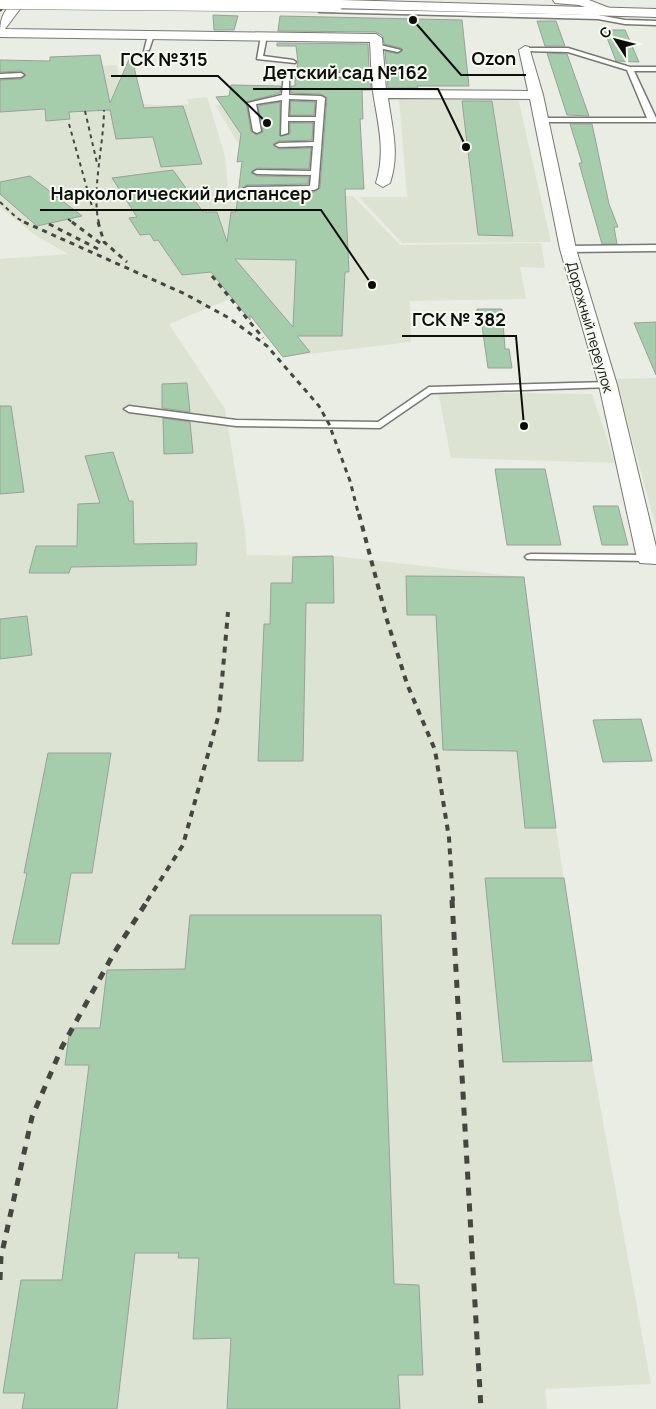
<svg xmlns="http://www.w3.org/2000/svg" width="656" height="1409" font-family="Manrope,sans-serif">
	<rect width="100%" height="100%" fill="#eaede4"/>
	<g fill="#dde3d2">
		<path d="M100,55l3,11 14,-1 2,15h13l11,24 28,2 18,-2 -2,-5 20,-2 18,59 3,31 6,4 119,5 47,49 141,-2 4,25 -25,-1 6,32 -116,2 1,41 -128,15 -26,-34 -25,-25 -63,26 56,85 20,121 2,25 86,1 191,21 32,251 36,233 59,323 -106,5 2,20h-547v-1150l68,-5 -33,-19 -35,-28v-95l52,-35 -2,-20z"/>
		<path d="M308,95l-2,46 -68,2 -23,-38z"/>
		<path d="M399,98h119l33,144 -149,1 -43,-46h48z"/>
		<path d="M656,378v149l-40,-148z"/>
		<path d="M438,392l154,2 23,69 -164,-5z"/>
	</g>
	<g fill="#a6cdab" stroke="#99a09a" fill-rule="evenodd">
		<path d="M213,15l25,1 -4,14h-20z"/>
		<path d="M280,16l182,4 7,66h-52l1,2h-30l-3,-37 13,3 5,-4 -2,-2 -17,-4 -1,-8 -7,-4 -98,-1z"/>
		<path d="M537,21h19l9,25h-20z"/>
		<path d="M604,30h21l14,32 -23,-1z"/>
		<path d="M277,43l91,1 1,27h-73l2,-9 -2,-16h-19z"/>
		<path d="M547,53l20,1 22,62 -22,-1z"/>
		<path d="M100,55l10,48 21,-48 13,53 39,-2 19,58 -41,3 -8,-30 -37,2 -6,-29 -41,2 1,7 -24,2 -1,-12 -45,3v-32l21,-1 5,-3 -5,-5 -21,1v-12l50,1v-4z"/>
		<path d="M295,78l75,1 1,11h-9l1,29h-3l4,70h-19l4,83h-4l-3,64h-45l13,16 -27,5 -33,-42v5l-39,-48 -29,3 -24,-35 -4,1 -4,-7 -10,1 -11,-17 8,-1 -25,-39 61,-8 30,42h14l10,30 4,-30h5l6,-51 -5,1 4,-28 -25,-37 13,-1 2,-11 50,1 -1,7 -34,9 5,29 5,4 7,-3 -5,-26 22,-4v34l10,-2v-11h23l-1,17 -33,1 -6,3 6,5 32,-1 -2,21 -52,-1 -6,5 6,3 52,1 -1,7 -61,1 -6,5 3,3 70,-1 6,-4 7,-90 -6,-4 -30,-1v-7h4zM235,259l61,1 -3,67z"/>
		<path d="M291,101l24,1 -1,13h-24z"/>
		<path d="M462,101h30l21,135 -35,-1z"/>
		<path d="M570,124h22l17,80 9,23h-4l3,17h-15l-23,-81h3z"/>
		<path d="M30,176l52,40 -45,10 -37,-32v-12z"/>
		<path d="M477,309h25l3,40h4l3,19h-24l-6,-42h-5z"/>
		<path d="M656,322v53l-22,-52z"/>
		<path d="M187,383l3,29 -28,-4v-24z"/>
		<path d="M0,406h11l13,86 -24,2z"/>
		<path d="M163,418l27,4 3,31 -29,1z"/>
		<path d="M113,452l16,49h4l1,43 63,-1 -1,22 -125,2 -2,6h-40l7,-27h41l1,-42 22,-1 -15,-47z"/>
		<path d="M495,469h50l16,76h-54z"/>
		<path d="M593,506h25l10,39h-26z"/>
		<path d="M333,556l1,47h-28l-3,158h-45l6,-137h6l1,-41h21l1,-26z"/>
		<path d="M406,576l118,1 32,251h-31l-8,-77 -74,-1 -7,-135h-29z"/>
		<path d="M27,616l5,39 -32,4v-40z"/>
		<path d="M641,719l11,42 -49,1 -10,-42z"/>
		<path d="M48,753h63l-19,120h-21l-12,71h-47l15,-71h-3z"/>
		<path d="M485,878h79l28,183 -89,1z"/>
		<path d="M190,915h191l13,369 25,1 4,90h-25l2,34h-173l4,-71 -38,1 6,-81h-21l1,-5h-44l-18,156h-95l3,-16h-22l18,-113h41l27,-215h-24l5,-37h30l7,-58 78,-1z"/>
	</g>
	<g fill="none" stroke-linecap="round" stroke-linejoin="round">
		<g stroke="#777971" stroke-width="3">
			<g id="lane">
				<path d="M321,9l277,6 27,5 31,1v4l-31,-1 -27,-5 -279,-7z"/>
				<path d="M151,33l3,2 -5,15 -5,1 4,-16z"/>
				<path d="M264,34l3,2 -4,20 30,4 3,2 -1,1 -38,-4 4,-23z"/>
				<path d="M376,44l25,6 -3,2 -24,-5 -1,-1z"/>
				<path d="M525,48h43l62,19h26v4h-22l22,47v4h-117v-4h108l-20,-48 -59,-18 -45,-1v-2z"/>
				<path d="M284,73h94l3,2 -3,2 -89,-1v19l32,1 4,2 -7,90 -4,2 -70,1 -1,-2 4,-2 63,-1 1,-11 -54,-1 -4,-2 4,-2 54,1 2,-25 -34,1 -4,-2 4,-2 35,-1 1,-21h-27v12l-7,2 1,-35 -26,4 5,27 -4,2 -4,-2 -5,-28 34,-8zM289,99l28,1 -1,17h-28z"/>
				<path d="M0,74l21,-1 3,2 -3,2 -21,1z"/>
				<path d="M656,245v6l-88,1 -4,-3 4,-3z"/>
				<path d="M608,382l5,3 -2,2 -180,6 -51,35 -144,-2 -107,-14 -5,-3 5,-3 107,14 142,2 51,-35z"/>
				<path d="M531,554l117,1 6,3 -6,3 -121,-2 -2,-2 2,-2z"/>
			</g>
		</g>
		<g stroke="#777971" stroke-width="2">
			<g id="street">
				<path d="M18,0h14l-12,9 -15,20 371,5 6,4 4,52 142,1 -9,-41 6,-4 4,1 14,48 33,154 41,136 39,162v17l-16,-1 -3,-5 -38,-173 -39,-136 -30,-150 -142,-1c4,30 12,55 2,85l-7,4 -7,-4c10,-32 2,-59 -3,-91 -2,-17 -2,-34 -3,-50l-370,-5c0,-17 2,-28 18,-37z"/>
				<path d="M553,0h36l28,11 -6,4 -32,-10 -24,-2z"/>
			</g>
		</g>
		<g stroke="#777971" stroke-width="2">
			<path id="primary" d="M340,0l316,9v8l-321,-9 -7,-4 2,-3z"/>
		</g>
		<use href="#lane" fill="#fff" fill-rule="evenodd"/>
		<use href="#street" fill="#fff" fill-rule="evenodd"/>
		<use href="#primary" fill="#fff" fill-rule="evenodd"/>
		<g stroke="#444641" stroke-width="2" stroke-dasharray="4 4" stroke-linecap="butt">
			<path d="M0,11l10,-11"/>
			<path d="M85,111l12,52"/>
			<path d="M69,124l24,86"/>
			<path d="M0,202l17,16 9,5"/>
			<path d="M68,219l5,4"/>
			<path d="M99,223c-8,-29 5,-80 5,-113"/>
		</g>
		<g stroke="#444641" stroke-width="3" stroke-dasharray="5 5" stroke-linecap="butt">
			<path d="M24,222l161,72 44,24 38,28 52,60 10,18 21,57 9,35"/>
			<path d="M72,222l32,24"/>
			<path d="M98,222l6,20 23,20"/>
			<path d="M49,224l49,25"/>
			<path d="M212,276l51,62"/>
		</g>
		<g stroke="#444641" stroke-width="4" stroke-dasharray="6 6" stroke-linecap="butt">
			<path d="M359,514l28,106 20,64 28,66 14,88 4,63"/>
			<path d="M147,901l36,-56 36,-131 9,-102"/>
		</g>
		<g stroke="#444641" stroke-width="5" stroke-dasharray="8 8" stroke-linecap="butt">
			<path d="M452,900l29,509"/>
			<path d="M0,1280l1,-23 31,-140 30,-70 52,-94 34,-53"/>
		</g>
		<g stroke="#777971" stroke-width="17" stroke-linecap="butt">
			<path id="primary-bridge" d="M0,1l335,3"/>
		</g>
		<use href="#primary-bridge" stroke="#fff" stroke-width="16"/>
	</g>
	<g text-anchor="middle" stroke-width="4" stroke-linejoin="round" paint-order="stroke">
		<g font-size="14" fill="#0d0e0b" stroke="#f7faf1">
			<text transform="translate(590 327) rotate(74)" y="5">Дорожный переулок</text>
		</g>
	</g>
	<path fill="none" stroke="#0d0e0b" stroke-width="2" d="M413 20L461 75H526M267 123L218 76H111M466 147L438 89H253M372 285L321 210H40M524 426L516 336H402"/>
	<g fill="#0d0e0b" stroke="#f7faf1" stroke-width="2">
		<circle cx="413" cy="20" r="5"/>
		<circle cx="267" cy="123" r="5"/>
		<circle cx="466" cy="147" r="5"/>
		<circle cx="372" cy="285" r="5"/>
		<circle cx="524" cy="426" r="5"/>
	</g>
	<g font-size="18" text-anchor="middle" font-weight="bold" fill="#0d0e0b" stroke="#f7faf1" stroke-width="4" stroke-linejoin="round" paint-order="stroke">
		<text x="494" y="65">Ozon</text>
		<text x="164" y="66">ГСК №315</text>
		<text x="345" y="79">Детский сад №162</text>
		<text x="181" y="200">Наркологический диспансер</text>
		<text x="459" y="326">ГСК № 382</text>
	</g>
	<g transform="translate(616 40) rotate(306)" stroke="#f7faf1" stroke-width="4" paint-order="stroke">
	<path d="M0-4L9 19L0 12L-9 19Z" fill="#0d0e0b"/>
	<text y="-8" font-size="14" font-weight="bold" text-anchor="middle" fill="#0d0e0b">С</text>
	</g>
</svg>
